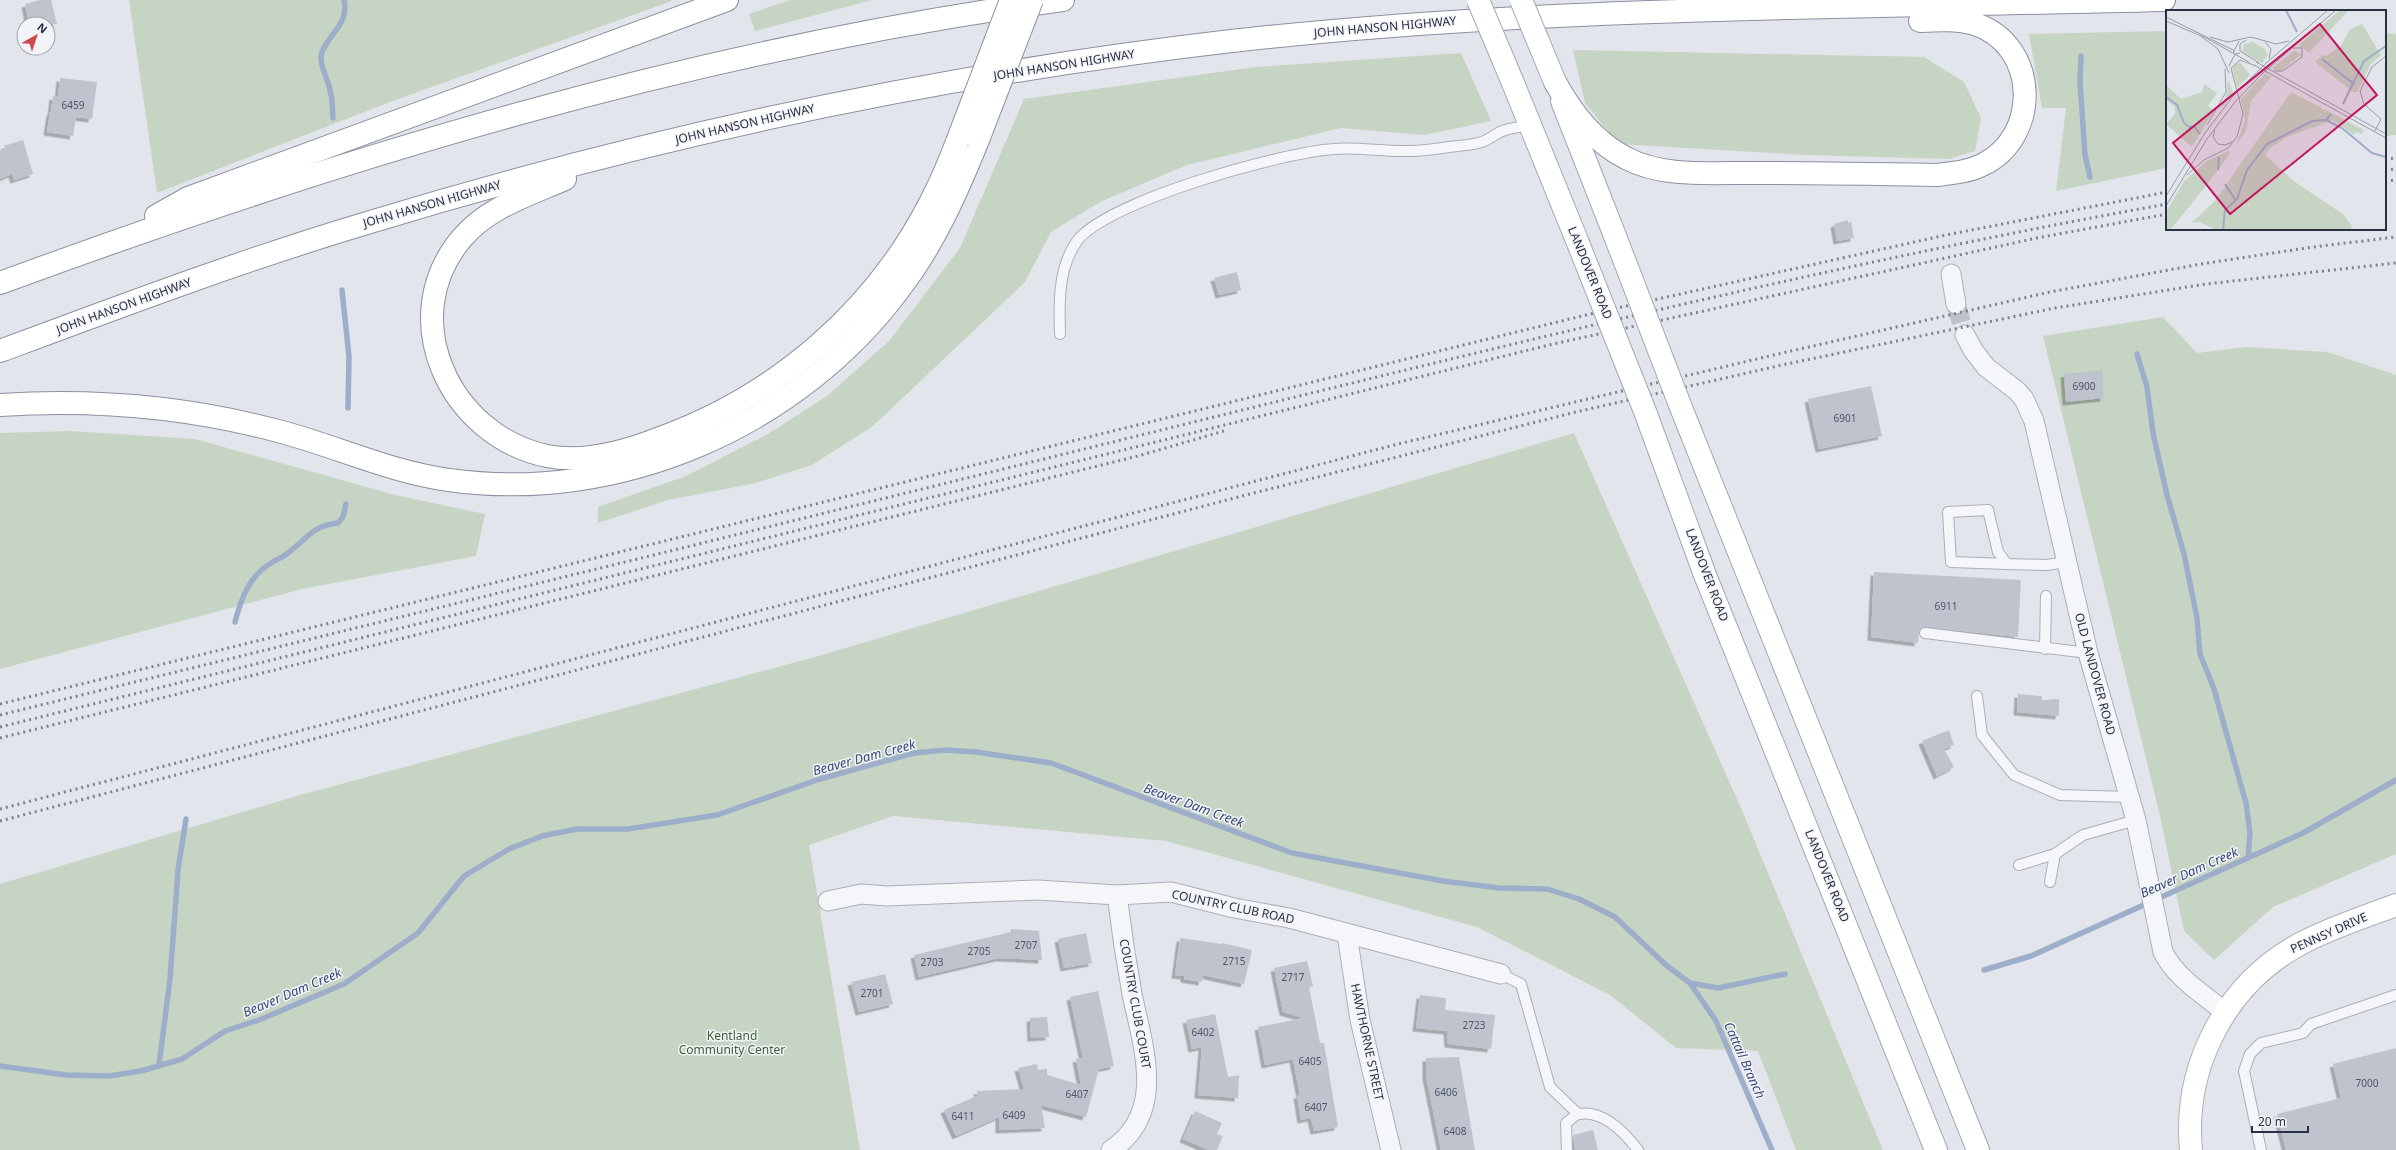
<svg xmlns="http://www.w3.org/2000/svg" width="2396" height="1150" font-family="'Noto Sans',sans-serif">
	<defs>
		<filter id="shadow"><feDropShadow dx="-3.5" dy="3.5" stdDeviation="0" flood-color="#0004"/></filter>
	</defs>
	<rect width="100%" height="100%" fill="#e2e5eb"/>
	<g fill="#c6d5c3">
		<path d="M129,0h542l1,1 -282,101 -233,91z"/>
		<path d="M790,0h82l-117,31 -6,-17z"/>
		<path d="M2167,31v137l-111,23 10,-83h-24l-13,-74z"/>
		<path d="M2385,33l11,1v101l-11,1z"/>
		<path d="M1573,50l351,7 40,25 17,36 -6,33 -26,8 -143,-4 -188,-11 -33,-41z"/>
		<path d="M1461,53l30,68 -67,14 -83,-7 -154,37 -87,37 -49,30 -26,50 -152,144 -61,39 -56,18 -88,17 -70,23v-16l88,-31 82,-42 59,-38 62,-55 71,-93 64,-149 232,-32z"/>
		<path d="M2163,317l34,36 50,-6 80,5 69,23v479l-123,53 -59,53 -30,-29 -24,-115 -117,-480z"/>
		<path d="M70,431l125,8 200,56 90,19 -9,42 -174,33 -302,80v-236z"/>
		<path d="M1574,433l167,375 142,342h-87l-38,-99 -82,-3 -66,-53 -133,-68 -311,-86 -273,-25 -84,29 51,305h-860v-266l300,-89 515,-138z"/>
	</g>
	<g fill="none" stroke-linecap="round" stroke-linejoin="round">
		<g stroke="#9daecb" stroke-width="5.5">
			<path d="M2081,56l-1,26 5,73 5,22"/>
			<path d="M333,118c-1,-9 0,-19 -3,-28 -2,-11 -12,-27 -8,-38 9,-21 27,-28 22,-52"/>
			<path d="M342,290l7,67 -1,51"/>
			<path d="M2137,354l10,33 6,46 14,62 17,59 13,64 3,36 14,35 32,114 4,30 -2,25"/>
			<path d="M235,622c6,-23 14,-46 36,-59 6,-4 13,-6 18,-11 20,-15 23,-26 49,-29l5,-6 3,-13"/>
			<path d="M1984,970l47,-14 272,-123 93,-53"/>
			<path d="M1690,983l26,38 56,129"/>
			<path d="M159,1065l11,-86 8,-109 8,-51"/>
			<path d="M0,1066l66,9 43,1 32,-5 41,-12 43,-28 34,-11 85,-36 74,-51 46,-57 45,-27 33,-13 35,-7h51l89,-14 103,-36 94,-26 32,-3 30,2 75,11 241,90 151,28 56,7 48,1 32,10 36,18 52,49 23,17 28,5 67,-14"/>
		</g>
	</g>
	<g fill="#bfc3ce" filter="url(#shadow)">
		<path d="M40,0h11l6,24h-28l-4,-20z"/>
		<path d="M60,78l37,4 -5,37 -16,-2 -3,19 -26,-4 3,-20h1l2,-16 5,1z"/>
		<path d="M23,140l10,34 -19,6 -2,-6 -12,5v-28l5,-2 -1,-3z"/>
		<path d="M1848,220v3l3,-1 3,16 -17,3 -3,-17z"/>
		<path d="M1237,272l4,18 -22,5 -5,-17z"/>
		<path d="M2102,370l2,28 -38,4 -2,-28z"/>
		<path d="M1871,386l11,50 -63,13 -11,-50z"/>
		<path d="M1874,572l147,8 -3,57 -93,-10 -6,4 -1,12 -47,-6z"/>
		<path d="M2018,694l24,2v4l17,-1v17l-42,-4z"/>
		<path d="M1949,730l5,15 -10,4 10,18 -17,9 -15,-35z"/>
		<path d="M1011,929l28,2 3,29 -43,-2 -80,19 -5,-22 97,-23z"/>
		<path d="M1086,933l6,30 -28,5 -6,-29z"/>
		<path d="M1180,938l42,6v-1l30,7 -8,34 -41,-9 -1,7 -18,-3v-3l-9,-1z"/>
		<path d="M1307,961l6,25 -4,1 11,56h4l14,84 -24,4 -3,-13 -10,2 -4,-25h3l-7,-36 -28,6 -7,-38 46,-9 -21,-6 -9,-44z"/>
		<path d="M885,974l8,30 -34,8 -8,-30z"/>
		<path d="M1098,991l16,75 -15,3 -13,48 -45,-12 4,23 -46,2v-13l-43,19 -12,-26 33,-14v-5l47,-2 -6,-21 19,-4 1,6 9,-1v6l34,10 -5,-26 7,-1 -13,-61z"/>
		<path d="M1420,995l26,3 -1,12 50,5 -4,34 -43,-5 -1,-13 -31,-3z"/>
		<path d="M1215,1014l13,63 11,-2 -1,23 -40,-3 4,-48 -10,2 -6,-29z"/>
		<path d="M1047,1017l2,20 -18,1 -1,-20z"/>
		<path d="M2396,1048v102h-110l-9,-36 64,-16 -8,-34z"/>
		<path d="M1459,1057l16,93h-34l-15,-74v-18z"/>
		<path d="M1195,1111l27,12 -5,11 6,2 -6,14h-8l-26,-11z"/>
		<path d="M1593,1130l5,20h-23l-2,-15z"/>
	</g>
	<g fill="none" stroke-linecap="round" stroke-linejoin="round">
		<path stroke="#bdc1c9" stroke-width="19" stroke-dasharray="19 10" stroke-linecap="butt" d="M1956,304l9,31"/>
		<g stroke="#abafb9" stroke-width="12">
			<g id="service">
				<path d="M1060,334c-1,-31 -2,-66 17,-93 30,-40 206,-89 257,-92 25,-2 50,3 76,2 12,0 26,-2 39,-4 10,-1 22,-2 33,-5 6,-2 12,-7 18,-10 9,-4 20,-5 30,-7"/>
				<path d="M2007,564l-56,-2 -3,-50 40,-2 10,42 9,12 40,1 19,-3"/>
				<path d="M1925,633l163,20"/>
				<path d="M2045,649l1,-53"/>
				<path d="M1977,696l5,39 32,40 46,20 70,2"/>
				<path d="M2019,865l36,-11"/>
				<path d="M2050,882l5,-28 28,-19 53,-15"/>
				<path d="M1501,974l20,10 29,103 28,27"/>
				<path d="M1567,1150l-1,-27c4,-3 9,-8 13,-9 24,-4 46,19 59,36"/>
				<path d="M2261,1150l-17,-79 6,-17 11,-11 42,-10 8,-9 85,-29"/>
			</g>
		</g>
		<g stroke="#abafb9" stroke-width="21">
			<g id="minor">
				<path d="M1951,274l5,30"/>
				<path d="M1965,335l8,15 13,17 31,24 7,8 10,22 54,232 48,167 27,132c13,26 40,42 62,60"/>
				<path d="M828,901l33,-7 26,2 151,-6 79,5 54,-3 63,16 55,10 212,56"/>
				<path d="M1347,934l13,86 31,130"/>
				<path d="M1111,1150c56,-37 32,-103 21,-156 -6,-33 -11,-66 -15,-99"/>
			</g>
		</g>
		<g stroke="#abafb9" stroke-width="24">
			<path id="secondary" d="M2191,1150c-8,-84 35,-166 109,-206 30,-16 64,-27 96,-39"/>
		</g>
		<g stroke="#a1a7b6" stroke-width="24">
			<g id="primary">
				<path d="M1513,83l65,160"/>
				<path d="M1562,101l53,135"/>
				<path d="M1680,405l298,745"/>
				<path d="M1646,414l59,161 231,575"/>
			</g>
		</g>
		<g stroke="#8a90a1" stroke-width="24">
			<g id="motorway">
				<path d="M1555,82c17,31 39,60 71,76 39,21 92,14 135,15 59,0 118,1 176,2 16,-2 31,-3 45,-10 59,-28 57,-120 -7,-141 -18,-5 -37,-4 -55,-3"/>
				<path d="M565,179c-36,16 -77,28 -103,59 -68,80 -12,198 85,218 38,8 81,-5 116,-19 114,-42 211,-125 267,-234 10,-19 19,-40 27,-61"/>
				<path d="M156,216l32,-18 539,-198"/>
				<path d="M0,283c345,-127 698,-234 1063,-283"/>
				<path d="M0,351c121,-45 243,-91 367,-128 279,-85 566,-147 856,-181 312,-36 628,-34 941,-42"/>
				<path d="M0,405c93,-6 188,2 278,26 58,15 112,41 171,49 171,24 350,-54 452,-193 34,-45 56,-95 77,-147"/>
			</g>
		</g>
		<use href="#service" stroke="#f5f6f9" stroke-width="10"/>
		<use href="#minor" stroke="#f5f6f9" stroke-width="19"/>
		<use href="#secondary" stroke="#fff" stroke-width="22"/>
		<use href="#primary" stroke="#fff" stroke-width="22"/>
		<use href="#motorway" stroke="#fff" stroke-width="22"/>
		<g stroke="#7c8294" stroke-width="3" stroke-dasharray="2 4" stroke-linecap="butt">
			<path d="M2385,159l11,-1"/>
			<path d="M2385,170l11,-1"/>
			<path d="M2385,181l11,-1"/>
			<path d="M0,704l1586,-389 360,-80 221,-43"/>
			<path d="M0,715c380,-93 761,-186 1141,-280 341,-84 681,-169 1026,-231"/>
			<path d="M0,727l1553,-383 484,-106 130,-24"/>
			<path d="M0,738l1138,-282 86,-25"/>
			<path d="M0,809l1394,-364 384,-91 272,-62 151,-28 112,-17 83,-10"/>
			<path d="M0,821l1246,-326 330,-83 206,-47 273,-57 151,-24 190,-21"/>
		</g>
		<g stroke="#a1a7b6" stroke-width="24" stroke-linecap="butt">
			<g id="primary-bridge">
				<path d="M1478,0l35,83"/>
				<path d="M1521,0l34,82"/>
				<path d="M1615,236l65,169"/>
				<path d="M1578,243l68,171"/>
			</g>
		</g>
		<g stroke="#8a90a1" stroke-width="24" stroke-linecap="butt">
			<g id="motorway-bridge">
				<path d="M978,140l54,-140"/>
				<path d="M957,142l54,-142"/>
			</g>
		</g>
		<use href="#primary-bridge" stroke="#fff" stroke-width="22"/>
		<use href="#motorway-bridge" stroke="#fff" stroke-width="22"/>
	</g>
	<g text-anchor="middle" stroke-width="3" stroke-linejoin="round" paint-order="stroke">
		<g font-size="10" fill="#4f5566">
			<text x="73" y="109">6459</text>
			<text x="2084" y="390">6900</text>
			<text x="1845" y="422">6901</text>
			<text x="1946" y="610">6911</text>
			<text x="1026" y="949">2707</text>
			<text x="979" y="955">2705</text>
			<text x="1234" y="965">2715</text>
			<text x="932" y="966">2703</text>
			<text x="1293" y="981">2717</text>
			<text x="872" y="997">2701</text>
			<text x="1474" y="1029">2723</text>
			<text x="1203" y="1036">6402</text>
			<text x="1310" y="1065">6405</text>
			<text x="2367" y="1087">7000</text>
			<text x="1446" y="1096">6406</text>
			<text x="1077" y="1098">6407</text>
			<text x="1316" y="1111">6407</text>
			<text x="1014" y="1119">6409</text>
			<text x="963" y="1120">6411</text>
			<text x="1455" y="1135">6408</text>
		</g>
		<g font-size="12" fill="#2a3043" stroke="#f2f4f8">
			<text transform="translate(1385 27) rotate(-5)" y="4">JOHN HANSON HIGHWAY</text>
			<text transform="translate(1064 65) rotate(-9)" y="4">JOHN HANSON HIGHWAY</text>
			<text transform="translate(745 124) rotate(-13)" y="4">JOHN HANSON HIGHWAY</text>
			<text transform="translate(432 204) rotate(-16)" y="4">JOHN HANSON HIGHWAY</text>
			<text transform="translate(1590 273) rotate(68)" y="4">LANDOVER ROAD</text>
			<text transform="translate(124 306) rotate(-20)" y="4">JOHN HANSON HIGHWAY</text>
			<text transform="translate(1707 575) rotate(69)" y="4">LANDOVER ROAD</text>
			<text transform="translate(2095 674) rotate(75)" y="4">OLD LANDOVER ROAD</text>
			<text transform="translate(1827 876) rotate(68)" y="4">LANDOVER ROAD</text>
			<text transform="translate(1233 907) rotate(12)" y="4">COUNTRY CLUB ROAD</text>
			<text transform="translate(2329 933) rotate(-24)" y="4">PENNSY DRIVE</text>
			<text transform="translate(1135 1004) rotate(80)" y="4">COUNTRY CLUB COURT</text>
			<text transform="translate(1367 1042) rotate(78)" y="4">HAWTHORNE STREET</text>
		</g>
		<g font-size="12" fill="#3a5f37" stroke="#f2f4f8">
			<text x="732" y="1040">Kentland<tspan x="732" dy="14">Community Center</tspan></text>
		</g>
		<g font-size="13" font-style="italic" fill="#344a77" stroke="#f2f4f8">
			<text transform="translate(864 757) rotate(-15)" y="5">Beaver Dam Creek</text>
			<text transform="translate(1194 805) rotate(20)" y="5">Beaver Dam Creek</text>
			<text transform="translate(2189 872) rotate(-24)" y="5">Beaver Dam Creek</text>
			<text transform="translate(292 992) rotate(-23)" y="5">Beaver Dam Creek</text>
			<text transform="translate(1745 1060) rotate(66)" y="5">Cattail Branch</text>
		</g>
	</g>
	<g transform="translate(2166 10)">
		<rect width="220" height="220" fill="#e2e5eb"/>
		<path d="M174,0h9l-40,43 -10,-8zM196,14l19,31 -10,9 -14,28h-4l-38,-30 7,-7 4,1 15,-10 9,-17zM87,32l12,7 3,6 -6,8 -20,-11 2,-8zM128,41l8,3 -22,18 -8,-4zM74,52l10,13 -13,13 -5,-21zM99,64l6,3 -20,24 -5,30 -10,15 9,-26 -4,-21zM62,70l5,12 -12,16 6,-15zM38,74l13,9 -9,13 6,4 -22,37 -26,-23 9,-10v-7l-9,-7v-15l15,14 21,-7zM125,82l73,38 -2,4 -6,-2 -2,3 -21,-15 -46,17 -18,12 -4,6 30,27 48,32 9,12 -1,4h-135l-17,-8 -8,1 23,-21zM62,141l2,3 -32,42 -28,34h-4v-18l18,-31 23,-20z" fill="#c6d5c3"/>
		<path fill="none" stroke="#9daecb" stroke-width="2" d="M120,0l11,22M156,49l32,25M0,87l11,8 7,18 5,4 5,-1 6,8M177,94l21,-43 22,-15M160,110l16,8 30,25 14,4M52,160l1,-13M59,174l11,17M57,220l2,-20 12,-11 10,-29 20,-26 45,-23 14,-1 5,-6"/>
		<path fill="none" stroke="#989da8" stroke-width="1" d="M0,7l69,34M0,11l40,17 43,24M33,25l19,14 11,24M44,27l18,5 23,-5 25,7 13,-3M80,30l-6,4v7l19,12M99,32l6,7 -2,10M67,43l6,-12M90,52l130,72M88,55l132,73M63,56l6,-12 5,-1M107,61h10l19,-14v-9h-9M41,115l19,-33 -1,-23M49,120l-2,7 5,7 7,1 7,-3M209,121l6,-12 -17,-15 -4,-13 12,-24 14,-11M21,165l17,-15 24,-12 9,-11 6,-23 -12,-46 9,-8 16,6M0,186l39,-63 28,-37 32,-32 63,-54M0,196l41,-67 28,-37 27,-28 74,-64"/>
		<path fill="#c2185b" fill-opacity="0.15" stroke="#c2185b" stroke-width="2" d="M154,14l57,71 -147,119 -57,-71z"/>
		<rect width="220" height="220" fill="none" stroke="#2a3043" stroke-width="2"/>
	</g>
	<g transform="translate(36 36) rotate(39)"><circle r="19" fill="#f2f4f8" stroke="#a2a6b0"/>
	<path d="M0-3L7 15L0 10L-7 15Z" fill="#cf484c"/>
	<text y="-6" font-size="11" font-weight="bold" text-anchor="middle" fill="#2a3043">N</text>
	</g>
	<path d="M2252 1126v6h56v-6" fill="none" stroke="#2a3043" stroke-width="2"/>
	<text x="2258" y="1126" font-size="12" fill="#2a3043" stroke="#f2f4f8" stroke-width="3" paint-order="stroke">20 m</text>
</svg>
